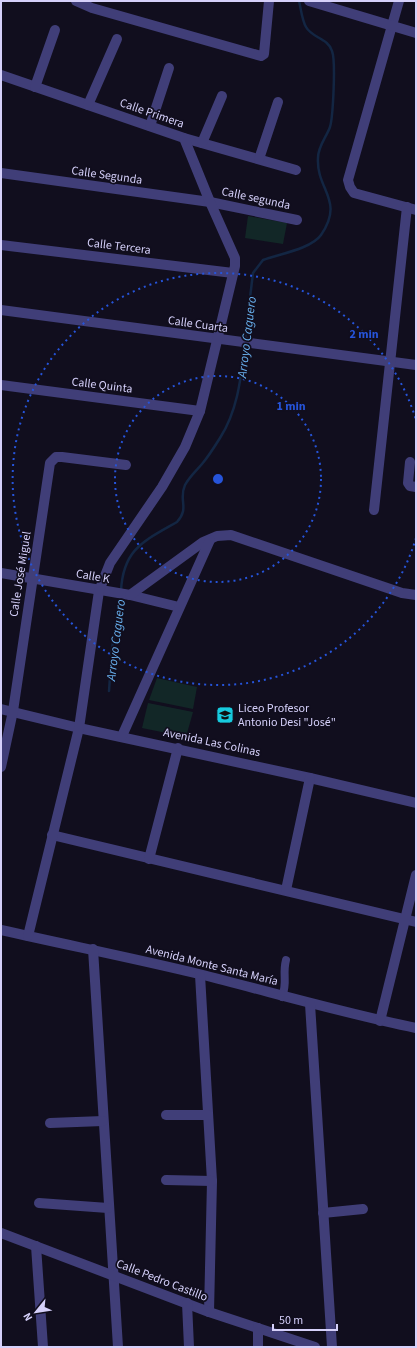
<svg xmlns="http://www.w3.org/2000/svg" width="417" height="1348" font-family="'Source Sans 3',sans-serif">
	<rect width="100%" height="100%" fill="#110e1e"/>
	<g fill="#122727">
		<path d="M248,216l39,7 -4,21 -38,-6z"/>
		<path d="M157,678l40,9 -4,22 -44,-9z"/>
		<path d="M148,703l45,9 -7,25 -44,-9z"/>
	</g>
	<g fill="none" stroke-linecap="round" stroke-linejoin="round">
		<g stroke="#132643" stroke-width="2.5">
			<path d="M245,339l8,-66 10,-13c16,-6 48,-11 58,-25 24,-35 -5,-45 -3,-77 0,-12 8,-20 12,-31 3,-10 6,-66 2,-76 -4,-13 -20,-13 -26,-24 -4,-7 -5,-18 -7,-26"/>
			<path d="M121,591c2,-42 23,-50 56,-69 13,-14 1,-22 8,-37 5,-9 11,-14 17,-21 6,-7 13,-18 18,-26 18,-28 21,-61 25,-94"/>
			<path d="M109,691l3,-43 9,-52"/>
		</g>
		<path stroke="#403e78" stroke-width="8" d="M282,997c6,-15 0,-22 4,-37"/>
		<g stroke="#403e78" stroke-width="10">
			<path d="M76,1l16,7 169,48 3,-2 5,-53"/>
			<path d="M399,1l-51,179 2,7 4,6 62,17"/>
			<path d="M1,75l183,63 112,32"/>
			<path d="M35,87l20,-57"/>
			<path d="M88,105l29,-66"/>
			<path d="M150,126l19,-58"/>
			<path d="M202,143l20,-47"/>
			<path d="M259,159l19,-57"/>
			<path d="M1,173l209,29 87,18"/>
			<path d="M1,245l232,28"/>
			<path d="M1,310l415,55"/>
			<path d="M1,385l199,26"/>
			<path d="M410,462l-2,21 2,3 6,1"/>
			<path d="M374,510l33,-303"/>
			<path d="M1,573l129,22 49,12"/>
			<path d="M130,595l73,-53 14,-6 14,-1 171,58 14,2"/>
			<path d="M1,709l78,19 231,50 106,25"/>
			<path d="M122,736l88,-196"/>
			<path d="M1,767l12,-56 37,-248 6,-6h6l64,8"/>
			<path d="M52,835l364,87"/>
			<path d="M149,859l29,-111"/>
			<path d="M286,890l24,-112"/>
			<path d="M1,930c66,15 132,28 198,44 72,18 144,39 217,54"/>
			<path d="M28,936l51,-208 20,-137 11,-28 52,-76 23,-40 15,-36 35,-145v-8l-25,-56 -26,-64"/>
			<path d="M93,949l25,398"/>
			<path d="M200,975l12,206 -3,131"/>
			<path d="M310,1004l22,343"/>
			<path d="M380,1021l36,-146"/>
			<path d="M166,1115h42"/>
			<path d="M50,1123l53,-2"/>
			<path d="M166,1180l46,1"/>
			<path d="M39,1203l69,5"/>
			<path d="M323,1213l40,-4"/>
			<path d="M1,1233l208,79 106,35"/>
			<path d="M36,1246l7,101"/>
			<path d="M187,1303l2,44"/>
			<path d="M258,1328v19"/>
		</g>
		<path stroke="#403e78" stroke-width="10" d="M309,1l107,32"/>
	</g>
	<g fill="none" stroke="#2654da" stroke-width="2" stroke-dasharray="2 4">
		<circle cx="218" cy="479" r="103"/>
		<path d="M416 538A206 206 0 1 1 416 420"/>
	</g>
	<defs>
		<g id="school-square" transform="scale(0.9)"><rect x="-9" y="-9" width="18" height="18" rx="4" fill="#17cbdf" stroke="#110e1e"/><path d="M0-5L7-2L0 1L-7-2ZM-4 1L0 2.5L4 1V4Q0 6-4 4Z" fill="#111"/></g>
	</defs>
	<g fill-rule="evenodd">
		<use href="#school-square" x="225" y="715"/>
	</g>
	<g text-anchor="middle" stroke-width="3.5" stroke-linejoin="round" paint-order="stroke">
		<g font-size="12" fill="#d5d0fa" stroke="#110e1e">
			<text transform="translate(152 113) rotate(19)" y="4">Calle Primera</text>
			<text transform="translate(107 175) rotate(8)" y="4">Calle Segunda</text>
			<text transform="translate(256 198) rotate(12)" y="4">Calle segunda</text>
			<text transform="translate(119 246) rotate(7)" y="4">Calle Tercera</text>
			<text transform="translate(198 324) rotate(8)" y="4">Calle Cuarta</text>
			<text transform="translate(102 385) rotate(7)" y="4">Calle Quinta</text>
			<text transform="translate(20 574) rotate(-81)" y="4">Calle José Miguel</text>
			<text transform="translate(93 576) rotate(10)" y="4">Calle K</text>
			<text transform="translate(212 742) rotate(12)" y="4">Avenida Las Colinas</text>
			<text transform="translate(212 965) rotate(14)" y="4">Avenida Monte Santa María</text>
			<text transform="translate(162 1280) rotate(21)" y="4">Calle Pedro Castillo</text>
		</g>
		<g font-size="12" fill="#d5d0fa" stroke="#110e1e" text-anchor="start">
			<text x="238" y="712">Liceo Profesor<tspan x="238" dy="14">Antonio Desi "José"</tspan></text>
		</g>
		<g font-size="13" font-style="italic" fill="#69b1f0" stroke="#110e1e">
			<text transform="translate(246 337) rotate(-83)" y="5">Arroyo Caguero</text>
			<text transform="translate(115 640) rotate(-83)" y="5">Arroyo Caguero</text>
		</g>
	</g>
	<circle cx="218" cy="479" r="6" fill="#2654da" stroke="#110e1e" stroke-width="2"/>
	<g font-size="12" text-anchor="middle" font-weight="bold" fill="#2654da" stroke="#110e1e" stroke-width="3.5" stroke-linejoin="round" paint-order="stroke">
		<text x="364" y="338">2 min</text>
		<text x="291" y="410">1 min</text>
	</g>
	<rect width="417" height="1348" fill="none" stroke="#d5d0fa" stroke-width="4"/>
	<g transform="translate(36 1312) rotate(240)" stroke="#110e1e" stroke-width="3" paint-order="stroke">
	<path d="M0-3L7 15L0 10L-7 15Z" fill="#d5d0fa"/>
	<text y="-6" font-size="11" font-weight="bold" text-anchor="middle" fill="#d5d0fa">N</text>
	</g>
	<path d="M273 1324v6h64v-6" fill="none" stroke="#d5d0fa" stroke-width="2"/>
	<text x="279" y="1324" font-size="12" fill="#d5d0fa" stroke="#110e1e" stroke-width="3" paint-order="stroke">50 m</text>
</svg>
